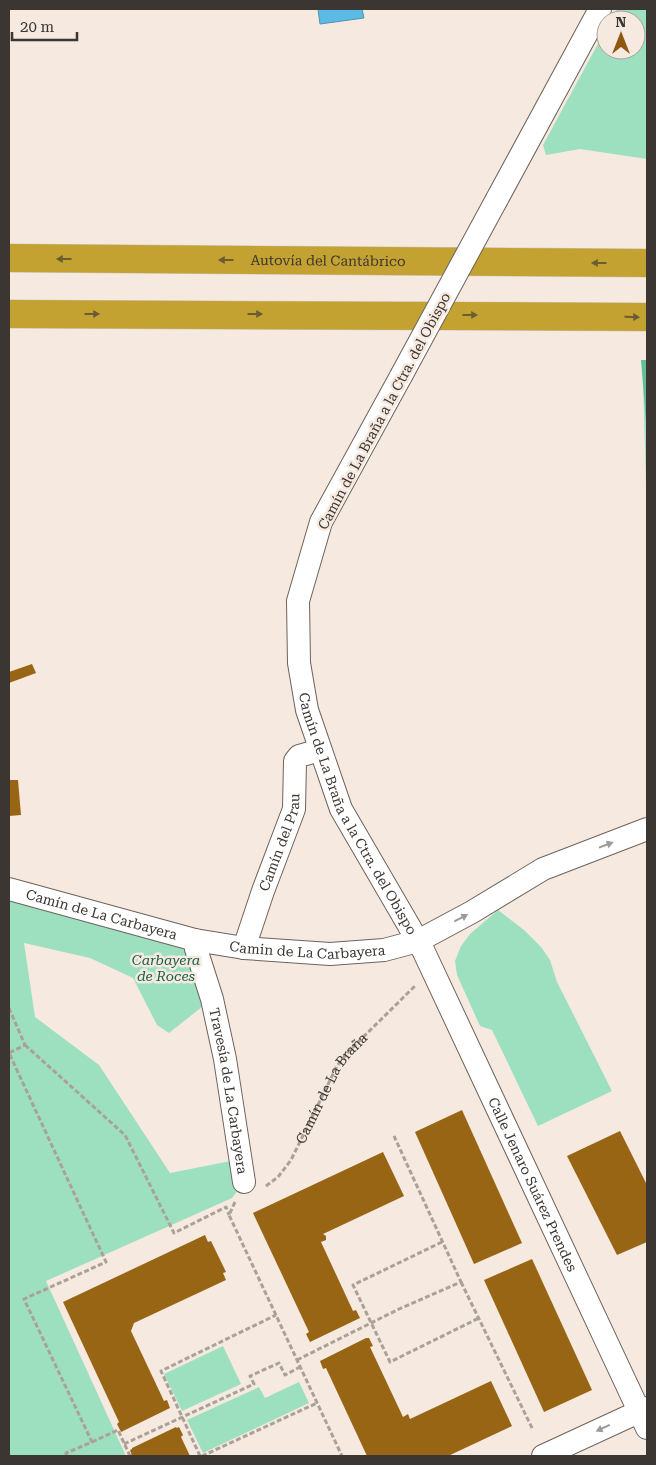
<svg xmlns="http://www.w3.org/2000/svg" width="656" height="1465" font-family="'Roboto Serif',serif">
	<rect width="100%" height="100%" fill="#f6e9df"/>
	<g fill="#9de0c0">
		<path d="M617,9h30v150l-67,-10 -34,6 -3,-10 63,-116v21h30v-30h-25z"/>
		<path d="M643,379h4v141z"/>
		<path d="M9,889l186,51 17,59 -43,34 -12,-8 -24,-47 -43,-20 -66,-15 11,74 64,48 71,108 71,-14 3,23 -12,16 -186,83 80,175h-117z"/>
		<path d="M498,910l26,20 17,17 9,13 7,22 55,109 -74,35 -46,-96 -12,-4 -23,-51 -2,-14 6,-15 9,-12z"/>
		<path d="M223,1346l18,38 -59,27 -18,-37z"/>
		<path d="M299,1382l10,21 -106,50 -16,-33 72,-33 6,11z"/>
	</g>
	<path fill="#60bf96" d="M641,360h6v75z"/>
	<path fill="#5cbae7" stroke="#5292b1" d="M318,9h44l2,9 -44,6z"/>
	<g fill="#986515">
		<path d="M32,664l4,9 -27,10v-11z"/>
		<path d="M9,780h9l3,35 -12,1z"/>
		<path d="M462,1110l60,133 -48,21 -59,-132z"/>
		<path d="M620,1131l27,54v57l-30,13 -50,-99z"/>
		<path d="M383,1152l21,44 -81,38 3,2v4l-5,2 32,69 3,-1 4,8 -50,24 -4,-8 3,-2 -56,-119z"/>
		<path d="M205,1235l3,7 3,-1 15,31 -3,1 3,7 -92,43 -3,8 33,70 3,-1 3,8 -49,24 -4,-8 2,-2 -56,-120z"/>
		<path d="M532,1259l60,131 -48,22 -60,-132z"/>
		<path d="M366,1338h3l4,8 -3,1 33,70 5,-3 2,5 81,-38 21,45 -64,30h-81l-41,-88 -3,1 -3,-8z"/>
		<path d="M176,1427l1,1 2,-1 4,8 -2,2 9,19h-58l-2,-6 2,-1v-1z"/>
	</g>
	<g fill="none" stroke-linecap="round" stroke-linejoin="round">
		<g stroke="#6e635b" stroke-width="24">
			<g id="minor">
				<path d="M497,199l103,-190"/>
				<path id="s2" d="M401,376l-80,146 -23,79 1,62 8,47 34,99 82,141 224,478"/>
				<path id="s3" d="M9,889l186,51 49,8 86,6 54,-4 34,-9 54,-29 71,-43 104,-40"/>
				<path id="s4" d="M195,940l1,9 16,50 13,60 19,123"/>
				<path id="s5" d="M244,948l19,-57 31,-82 1,-48 4,-5 21,-6"/>
				<path d="M543,1456l104,-48"/>
			</g>
		</g>
		<g stroke="#cccbca" stroke-width="29">
			<g id="highway">
				<path id="s6" d="M9,258l638,5"/>
				<path d="M9,314l638,3"/>
			</g>
		</g>
		<g stroke="#aaa199" stroke-width="3" stroke-dasharray="5 2.5" stroke-linecap="butt">
			<path d="M9,1008l16,37 -16,8 97,209 -82,37 68,143 -26,11 1,3"/>
			<path d="M25,1045l100,90 49,98 52,-26 3,8"/>
			<path id="s1" d="M266,1186l12,-9 13,-17 46,-94 12,-15 67,-66"/>
			<path d="M235,1202l-6,13 113,241"/>
			<path d="M442,1242l-89,43 37,77 89,-44"/>
			<path d="M461,1282l72,148"/>
			<path d="M297,1360l100,-50 64,-28 -67,-146"/>
			<path d="M92,1442l26,-12 12,26"/>
			<path d="M124,1444l130,-60 -4,-8 29,-13 6,12 15,-8"/>
			<path d="M200,1456l-39,-85 115,-56"/>
			<path d="M202,1456l115,-53"/>
		</g>
		<use href="#minor" stroke="#fff" stroke-width="22"/>
		<use href="#highway" stroke="#c4a231" stroke-width="28"/>
		<g stroke="#6e635b" stroke-width="24" stroke-linecap="butt">
			<path id="minor-bridge" d="M401,376l96,-177"/>
		</g>
		<use href="#minor-bridge" stroke="#fff" stroke-width="22"/>
	</g>
	<defs><path id="oneway-solid" d="M-6-.8H1V-3.2L6.5 0L1 3.2V.8H-6Z" transform="scale(1.25)"/></defs>
	<g fill="#6b5c32">
		<use href="#oneway-solid" transform="translate(64 259) rotate(-180)"/>
		<use href="#oneway-solid" transform="translate(226 260) rotate(-180)"/>
		<use href="#oneway-solid" transform="translate(599 263) rotate(-180)"/>
		<use href="#oneway-solid" transform="translate(92 314)"/>
		<use href="#oneway-solid" transform="translate(255 314)"/>
		<use href="#oneway-solid" transform="translate(470 315)"/>
		<use href="#oneway-solid" transform="translate(632 317) rotate(1)"/>
	</g>
	<g fill="#9d9a98">
		<use href="#oneway-solid" transform="translate(606 845) rotate(-21)"/>
		<use href="#oneway-solid" transform="translate(461 918) rotate(-27)"/>
		<use href="#oneway-solid" transform="translate(603 1428) rotate(155)"/>
	</g>
	<g text-anchor="middle" stroke-width="5" stroke-linejoin="round" paint-order="stroke">
		<g font-size="14" fill="#3b3632" stroke="#f6e9df">
			<text dy="5" stroke="none"><textPath href="#s6" startOffset="319">Autovía del Cantábrico</textPath></text>
			<text transform="translate(384 411) rotate(-62)" y="5">Camín de La Braña a la Ctra. del Obispo</text>
			<text dy="5" stroke="none"><textPath href="#s2" startOffset="474">Camín de La Braña a la Ctra. del Obispo</textPath></text>
			<text dy="5" stroke="none"><textPath href="#s5" startOffset="112">Camín del Prau</textPath></text>
			<text dy="5" stroke="none"><textPath href="#s3" startOffset="96">Camín de La Carbayera</textPath></text>
			<text dy="5" stroke="none"><textPath href="#s3" startOffset="306">Camin de La Carbayera</textPath></text>
			<text dy="5" stroke="none"><textPath href="#s1" startOffset="119">Camín de La Braña</textPath></text>
			<text dy="5" stroke="none"><textPath href="#s4" startOffset="155">Travesía de La Carbayera</textPath></text>
			<text dy="5" stroke="none"><textPath href="#s2" startOffset="885">Calle Jenaro Suárez Prendes</textPath></text>
		</g>
		<g font-size="14" font-style="italic" fill="#1a6247" stroke="#f6e9df">
			<text x="166" y="965">Carbayera<tspan x="166" dy="16">de Roces</tspan></text>
		</g>
	</g>
	<rect width="656" height="1465" fill="none" stroke="#3b3632" stroke-width="20"/>
	<g transform="translate(621 35)"><circle r="24" fill="#f6e9df" stroke="#aba19a"/>
	<path d="M0-4L9 19L0 12L-9 19Z" fill="#8f5710"/>
	<text y="-8" font-size="14" font-weight="bold" text-anchor="middle" fill="#3b3632">N</text>
	</g>
	<path d="M12 32v8h65v-8" fill="none" stroke="#3b3632" stroke-width="2.5"/>
	<text x="20" y="32" font-size="15" fill="#3b3632" stroke="#f6e9df" stroke-width="4" paint-order="stroke">20 m</text>
</svg>
